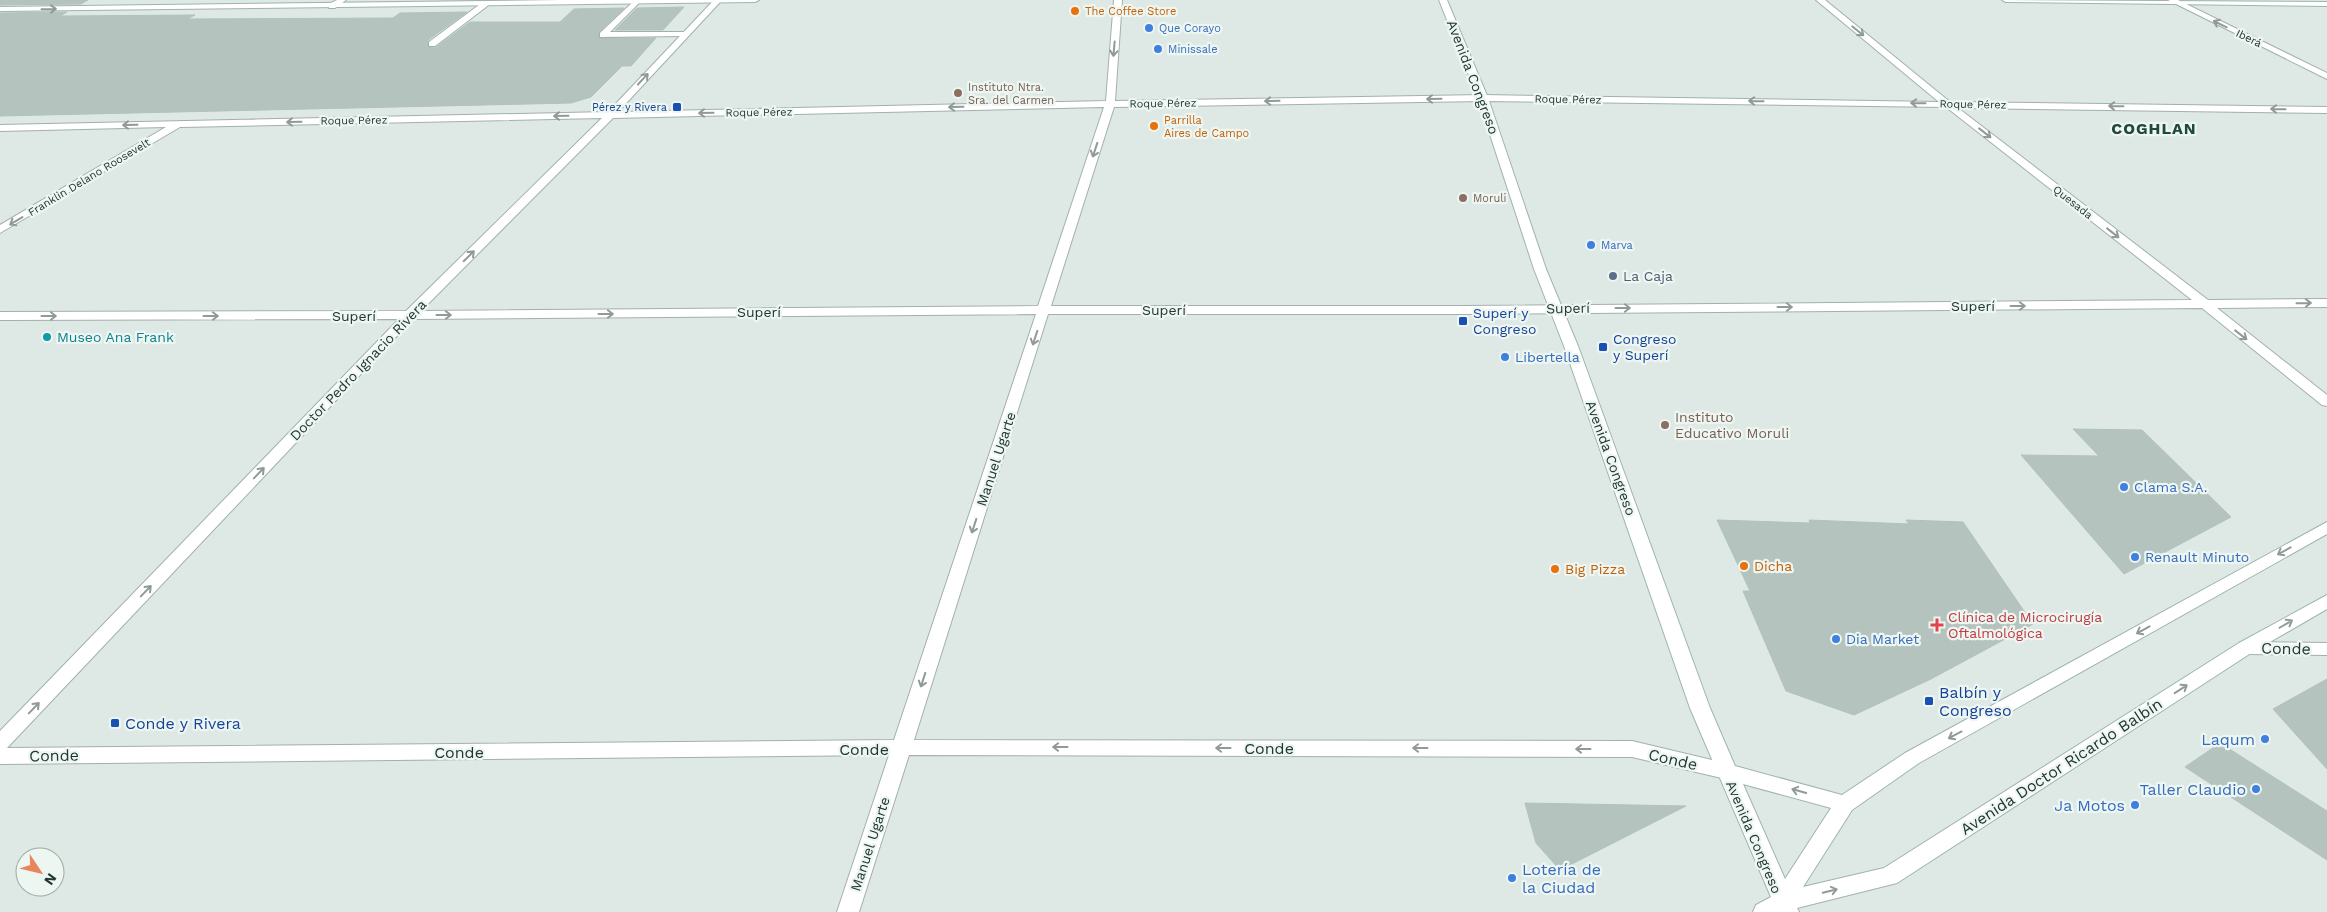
<svg xmlns="http://www.w3.org/2000/svg" width="2327" height="912" font-family="'Work Sans',sans-serif">
	<rect width="100%" height="100%" fill="#dee9e5"/>
	<g fill="#b4c3be" stroke="#b1c2bc">
		<path d="M0,0h88l-7,4 -81,1z"/>
		<path d="M684,7l-21,23h-48l22,-22z"/>
		<path d="M624,8l-25,24v6h57l-25,28h-9l-31,31 -20,6 -571,13v-103l67,-1 -7,4 135,-1 -8,4 206,-1 7,-5 67,-1 -39,28v7l7,1 35,-26h90l14,-13z"/>
		<path d="M2073,429l69,1 89,87 -107,57 -103,-119 78,1z"/>
		<path d="M1717,520l93,3 -1,-3 100,4 -3,-4 57,2 70,102 -102,55 -77,36 -68,-24 -43,-100h7z"/>
		<path d="M2327,679v90l-54,-60z"/>
		<path d="M2220,743l107,68v49l-142,-93z"/>
		<path d="M1525,803l161,3 -126,64 -24,-27z"/>
	</g>
	<g fill="none" stroke-linecap="round" stroke-linejoin="round">
		<g stroke="#a2b0ac" stroke-width="2">
			<g id="lane">
				<path d="M635,0l5,2 -30,30h76l4,2 -4,2 -86,1v-4z"/>
				<path d="M483,2l7,2 -55,42h-6v-4z"/>
			</g>
		</g>
		<g stroke="#a2b0ac" stroke-width="2">
			<g id="street">
				<path d="M337,0h9l-11,8h-6v-4z"/>
				<path d="M714,0h8l-104,112 488,-11 8,-101h8l-7,101 368,-6 456,7 -123,-102h9l125,102 377,5v6l-369,-5 250,192 119,-1v8l-110,1 110,87v11l-5,-1 -120,-97 -739,6h-415l-134,426 718,1 101,24 3,6 -3,6 -7,2 -94,-22 -723,-2 -50,157h-22l52,-157 -889,9v-33l399,-412 -399,1v-8l406,-1 196,-193 -422,9 -180,106v-8l166,-98 -166,4v-6l608,-13zM1483,101l463,6 246,193 -729,6h-412l63,-199zM1104,107l-66,199 -617,5 192,-193zM1036,314l-142,426 -887,8 406,-429z"/>
				<path d="M2168,0h10l149,73v6z"/>
				<path d="M2245,642l82,1v12l-82,-1 -6,-1 -3,-5 3,-5z"/>
			</g>
		</g>
		<g stroke="#9eb4ad" stroke-width="2">
			<g id="secondary">
				<path d="M561,0h198l-4,2 -755,9v-4z"/>
				<path d="M1439,0h8l41,98 58,171 32,77 132,362 25,58 107,29 63,-42 422,-231v12l-408,229 -67,47 -49,77 81,-19 355,-225 88,-48v14l-76,44 -354,230 -100,25 2,4h-46l3,-7 15,-8 -81,-189 -126,-362 -30,-77 -56,-171zM1743,784l88,24 -46,71z"/>
				<path d="M2002,0l325,2v4l-321,-4z"/>
			</g>
		</g>
		<use href="#lane" fill="#fff" fill-rule="evenodd"/>
		<use href="#street" fill="#fff" fill-rule="evenodd"/>
		<use href="#secondary" fill="#fff" fill-rule="evenodd"/>
	</g>
	<defs><path id="oneway-shaft" d="M-6 0H5M1.5-3L5.5 0L1.5 3" fill="none" stroke-width="1.6" stroke-linecap="round" stroke-linejoin="round" transform="scale(1.25)"/></defs>
	<g stroke="#909b98">
		<use href="#oneway-shaft" transform="translate(49 9) rotate(-1)"/>
		<use href="#oneway-shaft" transform="translate(2220 24) rotate(-154)"/>
		<use href="#oneway-shaft" transform="translate(1858 31) rotate(39)"/>
		<use href="#oneway-shaft" transform="translate(1114 49) rotate(95)"/>
		<use href="#oneway-shaft" transform="translate(643 79) rotate(-47)"/>
		<use href="#oneway-shaft" transform="translate(1434 99) rotate(179)"/>
		<use href="#oneway-shaft" transform="translate(1272 101) rotate(179)"/>
		<use href="#oneway-shaft" transform="translate(1756 101) rotate(-179)"/>
		<use href="#oneway-shaft" transform="translate(1918 103) rotate(-179)"/>
		<use href="#oneway-shaft" transform="translate(2116 106) rotate(-179)"/>
		<use href="#oneway-shaft" transform="translate(956 107) rotate(179)"/>
		<use href="#oneway-shaft" transform="translate(2278 109) rotate(-179)"/>
		<use href="#oneway-shaft" transform="translate(706 113) rotate(179)"/>
		<use href="#oneway-shaft" transform="translate(561 116) rotate(179)"/>
		<use href="#oneway-shaft" transform="translate(294 122) rotate(179)"/>
		<use href="#oneway-shaft" transform="translate(130 125) rotate(179)"/>
		<use href="#oneway-shaft" transform="translate(1985 133) rotate(38)"/>
		<use href="#oneway-shaft" transform="translate(1095 150) rotate(108)"/>
		<use href="#oneway-shaft" transform="translate(16 221) rotate(149)"/>
		<use href="#oneway-shaft" transform="translate(2113 233) rotate(38)"/>
		<use href="#oneway-shaft" transform="translate(469 256) rotate(-45)"/>
		<use href="#oneway-shaft" transform="translate(2304 303) rotate(-1)"/>
		<use href="#oneway-shaft" transform="translate(2018 306)"/>
		<use href="#oneway-shaft" transform="translate(1785 307)"/>
		<use href="#oneway-shaft" transform="translate(1623 308)"/>
		<use href="#oneway-shaft" transform="translate(606 314)"/>
		<use href="#oneway-shaft" transform="translate(444 315)"/>
		<use href="#oneway-shaft" transform="translate(49 316)"/>
		<use href="#oneway-shaft" transform="translate(211 316)"/>
		<use href="#oneway-shaft" transform="translate(2241 335) rotate(38)"/>
		<use href="#oneway-shaft" transform="translate(1035 338) rotate(108)"/>
		<use href="#oneway-shaft" transform="translate(259 473) rotate(-46)"/>
		<use href="#oneway-shaft" transform="translate(974 526) rotate(108)"/>
		<use href="#oneway-shaft" transform="translate(2284 551) rotate(151)"/>
		<use href="#oneway-shaft" transform="translate(146 591) rotate(-46)"/>
		<use href="#oneway-shaft" transform="translate(2286 624) rotate(-30)"/>
		<use href="#oneway-shaft" transform="translate(2143 630) rotate(151)"/>
		<use href="#oneway-shaft" transform="translate(923 680) rotate(108)"/>
		<use href="#oneway-shaft" transform="translate(2181 689) rotate(-33)"/>
		<use href="#oneway-shaft" transform="translate(34 708) rotate(-46)"/>
		<use href="#oneway-shaft" transform="translate(1955 735) rotate(152)"/>
		<use href="#oneway-shaft" transform="translate(1060 747) rotate(-180)"/>
		<use href="#oneway-shaft" transform="translate(1223 748) rotate(-180)"/>
		<use href="#oneway-shaft" transform="translate(1420 748) rotate(-180)"/>
		<use href="#oneway-shaft" transform="translate(1583 749) rotate(-180)"/>
		<use href="#oneway-shaft" transform="translate(1799 791) rotate(-164)"/>
		<use href="#oneway-shaft" transform="translate(1830 891) rotate(-14)"/>
	</g>
	<g fill="#e8710a" stroke="#eef6f2" stroke-width="2">
		<circle cx="1075" cy="11" r="5"/>
		<circle cx="1154" cy="126" r="5"/>
		<circle cx="1744" cy="566" r="5"/>
		<circle cx="1555" cy="569" r="5"/>
	</g>
	<g fill="#3f7fe0" stroke="#eef6f2" stroke-width="2">
		<circle cx="1149" cy="28" r="5"/>
		<circle cx="1158" cy="49" r="5"/>
		<circle cx="1591" cy="245" r="5"/>
		<circle cx="1505" cy="357" r="5"/>
		<circle cx="2124" cy="487" r="5"/>
		<circle cx="2135" cy="557" r="5"/>
		<circle cx="1836" cy="639" r="5"/>
		<circle cx="2265" cy="739" r="5"/>
		<circle cx="2256" cy="789" r="5"/>
		<circle cx="2135" cy="805" r="5"/>
		<circle cx="1512" cy="878" r="5"/>
	</g>
	<g fill="#8d6e63" stroke="#eef6f2" stroke-width="2">
		<circle cx="958" cy="93" r="5"/>
		<circle cx="1463" cy="198" r="5"/>
		<circle cx="1665" cy="425" r="5"/>
	</g>
	<g fill="#1a4fb4" stroke="#eef6f2" stroke-width="2">
		<rect x="672" y="102" width="10" height="10" rx="2.5"/>
		<rect x="1458" y="316" width="10" height="10" rx="2.5"/>
		<rect x="1598" y="342" width="10" height="10" rx="2.5"/>
		<rect x="1924" y="696" width="10" height="10" rx="2.5"/>
		<rect x="110" y="718" width="10" height="10" rx="2.5"/>
	</g>
	<circle fill="#5c6f8a" stroke="#eef6f2" stroke-width="2" cx="1613" cy="276" r="5"/>
	<circle fill="#0f9aa8" stroke="#eef6f2" stroke-width="2" cx="47" cy="337" r="5"/>
	<path fill="#e0444e" stroke="#eef6f2" stroke-width="2" d="M1934.5 617.5h5v5h5v5h-5v5h-5v-5h-5v-5h5z"/>
	<g text-anchor="middle" stroke-width="4.5" stroke-linejoin="round" paint-order="stroke">
		<g font-size="11" fill="#c56008" stroke="#eef6f2" text-anchor="start">
			<text x="1085" y="15">The Coffee Store</text>
			<text x="1164" y="124">Parrilla<tspan x="1164" dy="13">Aires de Campo</tspan></text>
		</g>
		<g font-size="11" fill="#366cbe" stroke="#eef6f2" text-anchor="start">
			<text x="1159" y="32">Que Corayo</text>
			<text x="1168" y="53">Minissale</text>
			<text x="1601" y="249">Marva</text>
		</g>
		<g font-size="11" fill="#213732" stroke="#eef6f2">
			<text transform="translate(2249 38) rotate(26)" y="4">Iberá</text>
			<text transform="translate(1568 99) rotate(1)" y="4">Roque Pérez</text>
			<text transform="translate(1163 103) rotate(-1)" y="4">Roque Pérez</text>
			<text transform="translate(1973 104) rotate(1)" y="4">Roque Pérez</text>
			<text transform="translate(759 112) rotate(-1)" y="4">Roque Pérez</text>
			<text transform="translate(354 120) rotate(-1)" y="4">Roque Pérez</text>
			<text transform="translate(89 177) rotate(-31)" y="4">Franklin Delano Roosevelt</text>
			<text transform="translate(2073 202) rotate(38)" y="4">Quesada</text>
		</g>
		<g font-size="11" fill="#785e54" stroke="#eef6f2" text-anchor="start">
			<text x="968" y="91">Instituto Ntra.<tspan x="968" dy="13">Sra. del Carmen</tspan></text>
			<text x="1473" y="202">Moruli</text>
		</g>
		<g font-size="11" fill="#164399" stroke="#eef6f2" text-anchor="end">
			<text x="667" y="111">Pérez y Rivera</text>
		</g>
		<g font-size="14" fill="#213732" stroke="#eef6f2">
			<text transform="translate(1473 77) rotate(69)" y="5">Avenida Congreso</text>
			<text x="1973" y="311">Superí</text>
			<text transform="translate(1568 308) rotate(-1)" y="5">Superí</text>
			<text x="1164" y="315">Superí</text>
			<text x="759" y="317">Superí</text>
			<text x="354" y="321">Superí</text>
			<text transform="translate(358 370) rotate(-46)" y="5">Doctor Pedro Ignacio Rivera</text>
			<text transform="translate(1611 458) rotate(70)" y="5">Avenida Congreso</text>
			<text transform="translate(996 459) rotate(-72)" y="5">Manuel Ugarte</text>
			<text transform="translate(1754 837) rotate(67)" y="5">Avenida Congreso</text>
			<text transform="translate(870 844) rotate(-72)" y="5">Manuel Ugarte</text>
		</g>
		<g font-size="14" fill="#4e5e75" stroke="#eef6f2" text-anchor="start">
			<text x="1623" y="281">La Caja</text>
		</g>
		<g font-size="14" fill="#164399" stroke="#eef6f2" text-anchor="start">
			<text x="1473" y="318">Superí y<tspan x="1473" dy="16">Congreso</tspan></text>
			<text x="1613" y="344">Congreso<tspan x="1613" dy="16">y Superí</tspan></text>
		</g>
		<g font-size="14" fill="#0d838f" stroke="#eef6f2" text-anchor="start">
			<text x="57" y="342">Museo Ana Frank</text>
		</g>
		<g font-size="14" fill="#366cbe" stroke="#eef6f2" text-anchor="start">
			<text x="1515" y="362">Libertella</text>
			<text x="2134" y="492">Clama S.A.</text>
			<text x="2145" y="562">Renault Minuto</text>
			<text x="1846" y="644">Dia Market</text>
		</g>
		<g font-size="14" fill="#785e54" stroke="#eef6f2" text-anchor="start">
			<text x="1675" y="422">Instituto<tspan x="1675" dy="16">Educativo Moruli</tspan></text>
		</g>
		<g font-size="14" fill="#c56008" stroke="#eef6f2" text-anchor="start">
			<text x="1754" y="571">Dicha</text>
			<text x="1565" y="574">Big Pizza</text>
		</g>
		<g font-size="14" fill="#be3a42" stroke="#eef6f2" text-anchor="start">
			<text x="1948" y="622">Clínica de Microcirugía<tspan x="1948" dy="16">Oftalmológica</tspan></text>
		</g>
		<g font-size="16" font-weight="bold" letter-spacing="1" fill="#1e4840" stroke="#eef6f2">
			<text x="2154" y="134">COGHLAN</text>
		</g>
		<g font-size="16" fill="#213732" stroke="#eef6f2">
			<text transform="translate(2286 648) rotate(1)" y="6">Conde</text>
			<text x="1269" y="754">Conde</text>
			<text x="864" y="755">Conde</text>
			<text x="459" y="758">Conde</text>
			<text transform="translate(54 755) rotate(-1)" y="6">Conde</text>
			<text transform="translate(1673 759) rotate(13)" y="6">Conde</text>
			<text transform="translate(2061 766) rotate(-33)" y="6">Avenida Doctor Ricardo Balbín</text>
		</g>
		<g font-size="16" fill="#164399" stroke="#eef6f2" text-anchor="start">
			<text x="1939" y="698">Balbín y<tspan x="1939" dy="18">Congreso</tspan></text>
			<text x="125" y="729">Conde y Rivera</text>
		</g>
		<g font-size="16" fill="#366cbe" stroke="#eef6f2" text-anchor="end">
			<text x="2255" y="745">Laqum</text>
			<text x="2246" y="795">Taller Claudio</text>
			<text x="2125" y="811">Ja Motos</text>
			<text x="1522" y="875" text-anchor="start">Lotería de<tspan x="1522" dy="18">la Ciudad</tspan></text>
		</g>
	</g>
	<g transform="translate(40 872) rotate(125)"><circle r="24" fill="#eef6f2" stroke="#9caaa5"/>
	<path d="M0-4L9 19L0 12L-9 19Z" fill="#e8855d"/>
	<text y="-8" font-size="14" font-weight="bold" text-anchor="middle" fill="#213732">N</text>
	</g>
</svg>
